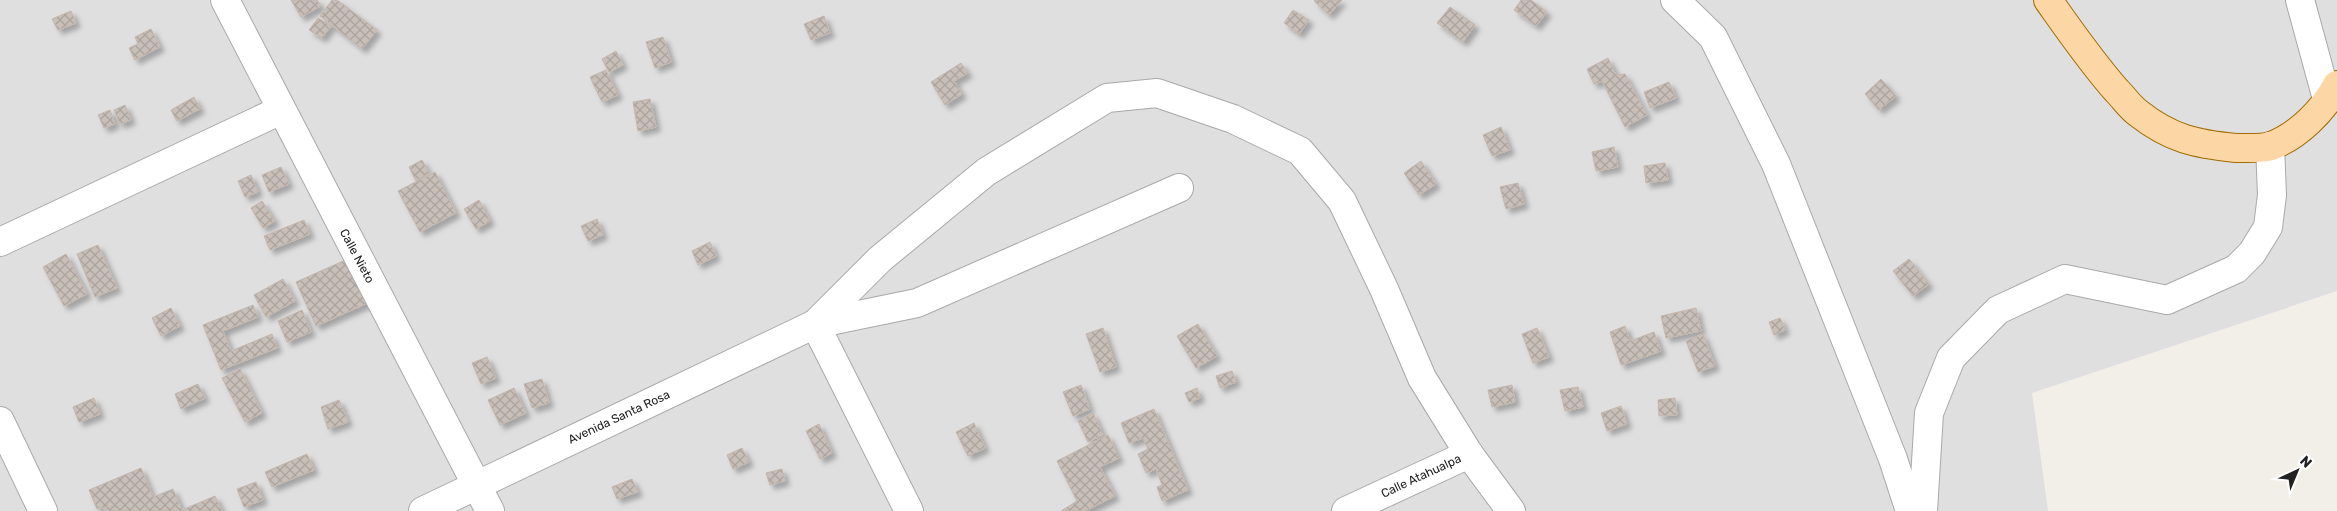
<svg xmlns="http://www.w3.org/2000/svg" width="2337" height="511" font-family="Rubik,sans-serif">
	<defs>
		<pattern id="building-cross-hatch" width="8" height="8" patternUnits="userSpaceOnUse" patternTransform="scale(1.25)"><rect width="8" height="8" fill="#c7bfb8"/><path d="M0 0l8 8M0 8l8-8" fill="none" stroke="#aba49e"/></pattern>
		<filter id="shadow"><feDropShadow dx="4.5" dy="4.5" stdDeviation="2.5" flood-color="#0004"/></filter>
	</defs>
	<rect width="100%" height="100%" fill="#f2efe9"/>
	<path fill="#e0dfdf" d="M0,0h2337v291l-305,102 16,118h-2048z"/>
	<g fill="url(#building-cross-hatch)" stroke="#c4b6ab" filter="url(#shadow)">
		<path d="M291,0h26l4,6 -20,11z"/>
		<path d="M332,0h5l40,30 -15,19 -42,-33z"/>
		<path d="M1315,0h27l-13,15 -15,-14z"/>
		<path d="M1521,0h10l16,12 -11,14 -22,-16z"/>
		<path d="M1450,7l25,18 -12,17 -26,-19z"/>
		<path d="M1293,10l16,10 -10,14 -15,-11z"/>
		<path d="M71,11l5,12 -18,7 -6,-11z"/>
		<path d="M824,16l6,17 -19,7 -7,-16z"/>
		<path d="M318,18l13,8 -9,12 -13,-8z"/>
		<path d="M151,29l9,18 -25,13 -6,-12 9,-4 -3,-7z"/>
		<path d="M663,37l8,25 -16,6 -9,-26z"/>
		<path d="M616,51l7,14 -14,7 -7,-13z"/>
		<path d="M1608,58l8,17 9,-1 22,41 -22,12 -23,-46 -8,3 -7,-15z"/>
		<path d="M961,63l7,10 -14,8 8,13 -17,11 -14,-23z"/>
		<path d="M606,70l12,25 -16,7 -12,-25z"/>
		<path d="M1881,79l15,17 -17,14 -14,-16z"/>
		<path d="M1669,82l7,16 -26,10 -6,-16z"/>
		<path d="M194,97l6,12 -23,12 -6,-11z"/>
		<path d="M650,99l6,28 -18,4 -5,-29z"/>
		<path d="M125,105l6,15 -11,4 -6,-14z"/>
		<path d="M110,110l5,14 -11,4 -6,-13z"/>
		<path d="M1501,127l9,23 -18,6 -9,-21z"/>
		<path d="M1614,147l4,20 -22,4 -4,-19z"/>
		<path d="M422,160l7,13 -13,8 -7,-14z"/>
		<path d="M1421,161l15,23 -17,11 -15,-22z"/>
		<path d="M1665,163l3,17 -22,3 -2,-17z"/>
		<path d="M281,167l8,17 -20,8 -7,-17z"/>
		<path d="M435,172l21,41 -36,19 -22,-41z"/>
		<path d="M251,175l7,17 -13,5 -7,-16z"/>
		<path d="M1518,183l6,21 -18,5 -6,-22z"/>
		<path d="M479,200l11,21 -14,8 -12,-20z"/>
		<path d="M262,201l13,20 -12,7 -12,-20z"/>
		<path d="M597,219l6,16 -15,6 -7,-15z"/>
		<path d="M304,220l6,14 -40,16 -6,-14z"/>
		<path d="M710,242l6,14 -18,9 -6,-14z"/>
		<path d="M98,245l19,43 -22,9 -18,-43z"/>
		<path d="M66,254l21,40 -23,12 -21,-39z"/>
		<path d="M350,258l20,44 -54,24 -20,-44z"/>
		<path d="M1909,259l20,25 -16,12 -20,-25z"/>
		<path d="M283,279l12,22 -29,16 -12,-22z"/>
		<path d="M253,305l5,12 -35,14 8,20 41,-17 5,14 -56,22 -18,-45z"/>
		<path d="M171,308l9,18 -19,10 -9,-18z"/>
		<path d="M1696,308l5,23 -35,7 -5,-22z"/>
		<path d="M302,310l9,22 -24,10 -9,-21z"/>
		<path d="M1780,318l5,12 -11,5 -5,-13z"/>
		<path d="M1198,324l19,32 -21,12 -19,-32z"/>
		<path d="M1625,326l5,15 24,-9 7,19 -40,14 -11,-33z"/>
		<path d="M1103,328l13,39 -16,5 -14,-38z"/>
		<path d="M1537,328l12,29 -16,6 -11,-29z"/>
		<path d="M1703,334l12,32 -17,6 -12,-31z"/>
		<path d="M487,357l9,21 -15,6 -9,-21z"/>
		<path d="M240,369l22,44 -17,9 -23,-44z"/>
		<path d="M1232,371l4,11 -16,6 -4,-12z"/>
		<path d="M542,379l7,24 -17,5 -8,-24z"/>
		<path d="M198,384l7,14 -24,11 -6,-15z"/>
		<path d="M1081,385l9,24 -17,7 -10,-24z"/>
		<path d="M1512,385l3,17 -23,5 -4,-17z"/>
		<path d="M1578,387l5,20 -18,4 -5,-21z"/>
		<path d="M514,388l12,25 -26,12 -12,-25z"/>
		<path d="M1197,388l3,10 -11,4 -4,-9z"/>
		<path d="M94,398l6,16 -21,8 -6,-15z"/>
		<path d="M1675,398l2,17 -18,1 -1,-16z"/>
		<path d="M339,400l9,22 -20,7 -7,-22z"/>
		<path d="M1621,406l6,18 -20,7 -6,-18z"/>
		<path d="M1154,409l34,81 -26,11 -5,-14 5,-2 -6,-16 -10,4 -8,-19 10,-5 -5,-11 -14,5 -8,-20z"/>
		<path d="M1093,413l10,22 -15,7 -10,-21z"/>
		<path d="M974,423l11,25 -17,8 -12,-24z"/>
		<path d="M819,424l13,29 -12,6 -14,-28z"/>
		<path d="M1108,435l11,23 -19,9 15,29 -30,15h-24l16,-10 -20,-40z"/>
		<path d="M742,448l7,14 -16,7 -6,-14z"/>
		<path d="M307,454l7,16 -42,17 -7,-15z"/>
		<path d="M141,468l12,29 20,-8 9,21 33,-14 7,15h-117l-2,-4 -6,2 -8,-19z"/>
		<path d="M782,469l3,12 -15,4 -4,-12z"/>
		<path d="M632,479l6,13 -21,7 -5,-12z"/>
		<path d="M256,482l7,18 -19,7 -7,-18z"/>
	</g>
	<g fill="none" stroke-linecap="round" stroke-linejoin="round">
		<g stroke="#a9a9a9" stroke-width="30">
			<g id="minor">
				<path d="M225,0l265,511"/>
				<path d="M1675,0l38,37 63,127 117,295 17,52"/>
				<path d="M2300,0l27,99"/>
				<path d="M0,242l281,-132"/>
				<path d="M815,324l65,-65 106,-87 121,-74 50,-5 76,26 67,32 42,50 42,88 38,89 47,76 42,57"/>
				<path d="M815,324l94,187"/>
				<path d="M0,421l43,90"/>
				<path d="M423,511l392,-187 102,-21 262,-115"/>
				<path d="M1346,511l123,-57"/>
				<path d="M1923,511l6,-98 22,-55 47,-48 67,-31 102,21 69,-31 16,-16 16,-26 4,-32 -2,-49"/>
			</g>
		</g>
		<g stroke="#a06b00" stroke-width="30">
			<path id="major" d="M2048,0c22,31 44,63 69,91 7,7 13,16 21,22 33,26 58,31 98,35 11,0 25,1 35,-2 27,-10 53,-36 66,-61"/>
		</g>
		<use href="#minor" stroke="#fff" stroke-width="28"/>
		<use href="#major" stroke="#fcd6a4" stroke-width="28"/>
	</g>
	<g text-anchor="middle" stroke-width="4" stroke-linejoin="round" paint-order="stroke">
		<g font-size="12" fill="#222" stroke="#fff">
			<text transform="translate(357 256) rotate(62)" y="4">Calle Nieto</text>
			<text transform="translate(619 417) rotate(-25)" y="4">Avenida Santa Rosa</text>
			<text transform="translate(1421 476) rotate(-25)" y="4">Calle Atahualpa</text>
		</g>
	</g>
	<g transform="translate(2297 471) rotate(44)" stroke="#ffffff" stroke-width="4" paint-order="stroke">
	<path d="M0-4L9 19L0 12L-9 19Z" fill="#222222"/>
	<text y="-8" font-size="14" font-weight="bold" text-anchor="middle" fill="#222222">N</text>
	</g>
</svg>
